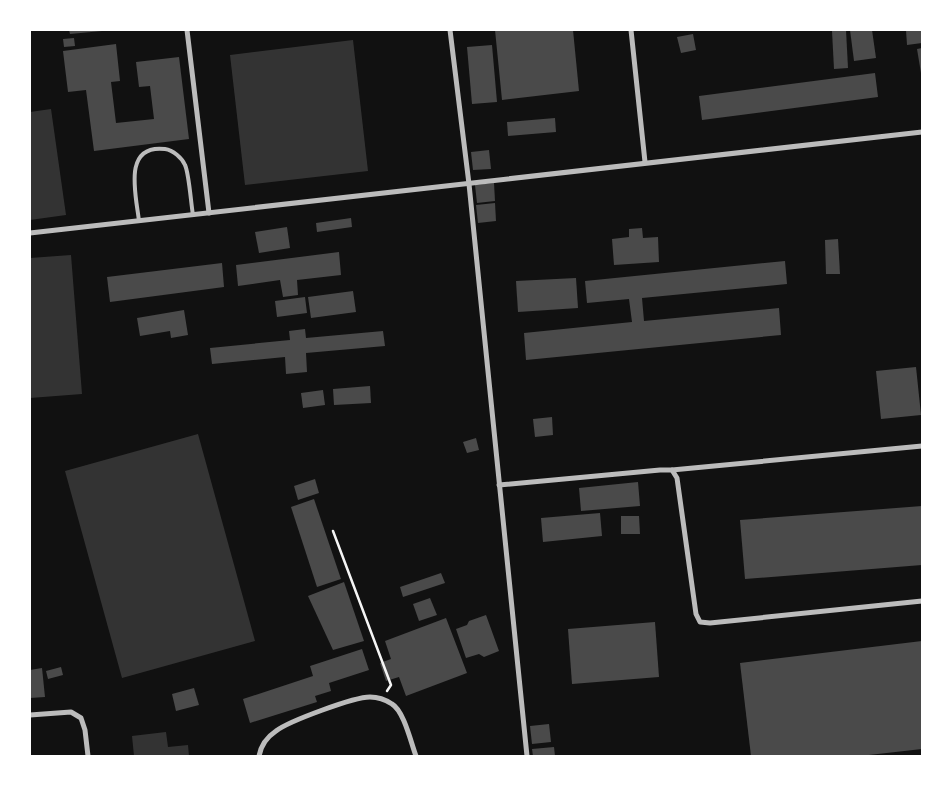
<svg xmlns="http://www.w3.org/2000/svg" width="952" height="786" font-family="'Open Sans',sans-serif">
	<rect width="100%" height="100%" fill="#111"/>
	<g fill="#333">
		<path d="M353,40l15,131 -123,14 -15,-130z"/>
		<path d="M51,109l15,106 -36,5v-108z"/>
		<path d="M71,255l11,139 -52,4v-140z"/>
		<path d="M198,434l57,207 -133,37 -57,-207z"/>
		<path d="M166,732l2,15 20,-2 1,11h-55l-2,-20z"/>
	</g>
	<g fill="#4a4a4a">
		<path d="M69,30h33v1l-32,3z"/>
		<path d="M495,30h78l6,61 -77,9z"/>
		<path d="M846,30l2,38 -14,1 -2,-38z"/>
		<path d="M850,30h22l4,28 -22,3z"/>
		<path d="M906,30h16v13l-15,2z"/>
		<path d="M693,34l3,16 -15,3 -4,-16z"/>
		<path d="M74,38l1,8 -11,1 -1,-8z"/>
		<path d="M116,44l4,37 -9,1 5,41 38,-4 -4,-33 -11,1 -3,-25 43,-5 10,82 -95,12 -8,-61 -18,2 -5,-41z"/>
		<path d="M492,45l5,57 -25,2 -5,-57z"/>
		<path d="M922,48v25h-1l-4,-24z"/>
		<path d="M875,73l3,24 -176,23 -3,-24z"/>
		<path d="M555,118l1,14 -48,4 -1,-14z"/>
		<path d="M489,150l2,19 -18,1 -2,-18z"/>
		<path d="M494,183l1,18 -18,2 -2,-18z"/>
		<path d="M495,203l1,18 -18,2 -2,-18z"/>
		<path d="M351,218l1,9 -35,5 -1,-9z"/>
		<path d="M287,227l3,21 -31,5 -4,-21z"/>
		<path d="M642,228l1,10 15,-1 1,25 -45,3 -2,-26 17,-2v-8z"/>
		<path d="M838,239l2,35h-14l-1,-34z"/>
		<path d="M339,252l2,23 -44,5 1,15 -15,2 -3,-17 -42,6 -2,-21z"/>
		<path d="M785,261l2,23 -145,14 2,23 135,-13 2,27 -255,25 -2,-27 108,-11 -3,-23 -42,4 -2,-22z"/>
		<path d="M222,263l2,24 -114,15 -3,-25z"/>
		<path d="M576,278l2,30 -60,4 -2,-31z"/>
		<path d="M353,291l3,21 -45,6 -3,-21z"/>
		<path d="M305,297l2,16 -30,4 -2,-16z"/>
		<path d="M184,310l4,25 -17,3 -1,-7 -30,5 -3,-18z"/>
		<path d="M305,329l1,9 77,-7 2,15 -79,7 1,19 -21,2 -1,-17 -73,7 -2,-16 80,-8 -1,-9z"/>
		<path d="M916,367l5,48 -40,4 -5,-48z"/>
		<path d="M370,386l1,17 -37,2 -1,-16z"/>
		<path d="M323,390l2,15 -22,3 -2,-15z"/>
		<path d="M552,417l1,18 -18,2 -2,-18z"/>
		<path d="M476,438l3,12 -12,3 -4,-11z"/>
		<path d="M315,479l4,14 -21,7 -4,-14z"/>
		<path d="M638,482l2,24 -59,5 -2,-23z"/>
		<path d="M314,499l27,80 -24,8 -26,-80z"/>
		<path d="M922,506v59l-177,14 -5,-59z"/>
		<path d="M600,513l2,23 -59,6 -2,-24z"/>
		<path d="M621,516h18l1,18h-19z"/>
		<path d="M441,573l4,10 -42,14 -3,-10z"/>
		<path d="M344,582l20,59 -31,9 -25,-54z"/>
		<path d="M430,598l7,17 -18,6 -6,-17z"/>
		<path d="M486,615l13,36 -15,6 -5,-3 -13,4 -10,-29 11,-4 2,-4z"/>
		<path d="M446,618l21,55 -61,23 -7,-19 -13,4 -6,-18 11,-4 -6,-18z"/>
		<path d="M655,622l4,55 -87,7 -4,-55z"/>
		<path d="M922,641v108l-62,7h-109l-11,-93z"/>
		<path d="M362,649l7,21 -40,13 2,8 -16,5 2,6 -67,21 -7,-24 70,-23 -3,-10z"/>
		<path d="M61,667l2,8 -15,4 -2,-8z"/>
		<path d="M42,668l3,29 -15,1v-28z"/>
		<path d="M194,688l5,17 -23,6 -4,-17z"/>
		<path d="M549,724l2,18 -19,2 -2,-18z"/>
		<path d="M554,747l1,9h-22l-1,-7z"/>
	</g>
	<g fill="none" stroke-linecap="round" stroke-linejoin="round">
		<path stroke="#f5f5f5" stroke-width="2.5" d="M333,531l58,154 -4,6"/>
		<path stroke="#bcbcbc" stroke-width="4" d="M139,221c-3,-26 -17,-77 26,-72 8,1 17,9 20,16 4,8 6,39 8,50"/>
		<g stroke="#bcbcbc" stroke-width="5">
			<path d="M187,30l22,183"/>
			<path d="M450,30l19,154 58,572"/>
			<path d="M631,30l14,132"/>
			<path d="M30,233c297,-33 594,-69 892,-101"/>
			<path d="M672,470l250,-24"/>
			<path d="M499,485l161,-15h12l5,8 19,136 4,8 10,1 212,-22"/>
			<path d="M30,715l41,-3 10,6 4,12 3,26"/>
			<path d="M259,756c2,-11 8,-19 17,-25 13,-10 78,-34 94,-34 8,0 16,3 22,7 12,7 19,39 24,52"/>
		</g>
	</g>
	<rect width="952" height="786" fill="none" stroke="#ffffff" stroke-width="62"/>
</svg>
